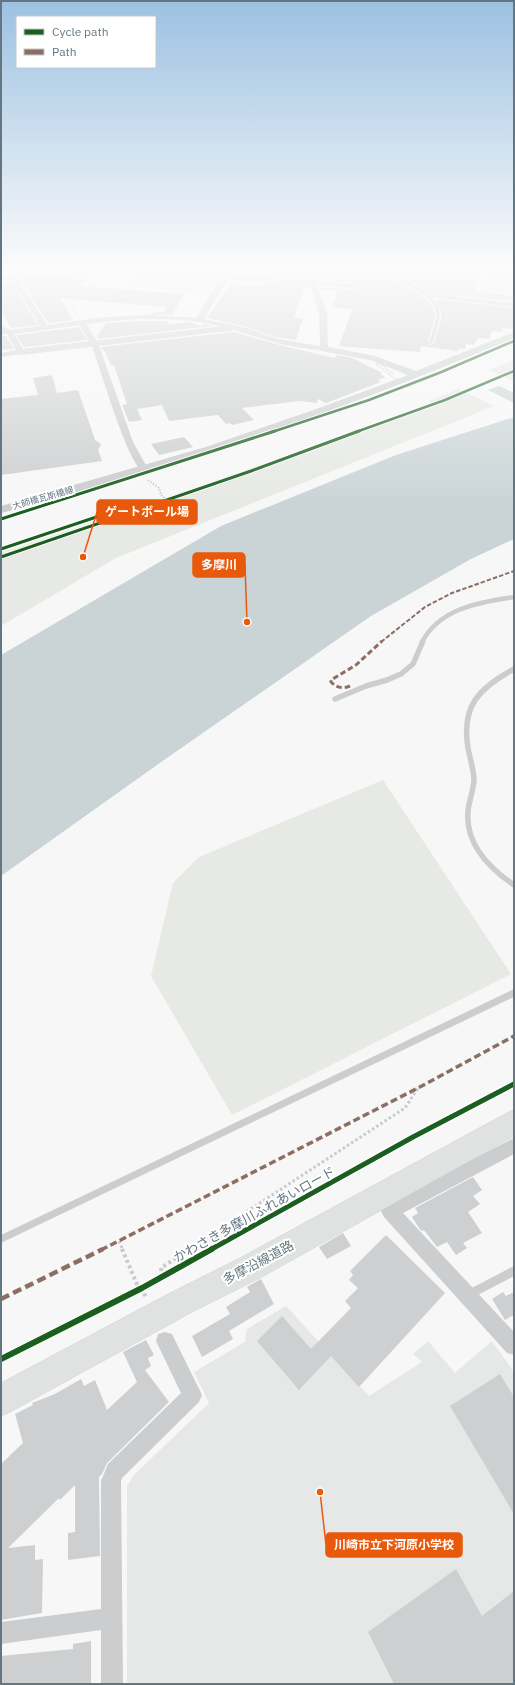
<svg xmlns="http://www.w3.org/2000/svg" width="515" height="1685" font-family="'IBM Plex Sans','Noto Sans JP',sans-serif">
	<rect width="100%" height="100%" fill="#f7f7f7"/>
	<path fill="#e6e8e7" d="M286,1306l83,90 53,-34 -9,-8 15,-13 27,32 37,-32 22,31v312h-387v-198l7,-11 75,-72 -15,-31 51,-30 2,-13z"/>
	<g fill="#e6e9e4">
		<path d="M139,268h26l57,5 -12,21 -86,-8z"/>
		<path d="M514,268v26l-31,-3 -5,-3 8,-19z"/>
		<path d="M514,360v21l-25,-11z"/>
		<path d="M459,389l35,17 -378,152 -115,68v-73l228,-77 202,-72 -2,-3z"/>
		<path d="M383,780l128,194 -279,141 -81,-139 22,-93 26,-26z"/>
	</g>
	<g fill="#cad4d6">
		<path d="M499,386l15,7v10l-26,-13z"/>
		<path d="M514,417v122l-43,20 -100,57 -207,144 -163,116v-221l220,-129 175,-71z"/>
	</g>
	<g fill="#cdcfd0">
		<path d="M76,268h20l-15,18 103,8 -12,21 -26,-1 20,-3v-4l-106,-9 13,22 -25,3 -31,-49 15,-1 37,2z"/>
		<path d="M275,268h33v11l-39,-2z"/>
		<path d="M316,268h60l7,7 37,19 12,12 3,7 -1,9 -6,19 2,4 4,-2 7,-23v-9l-6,-12 79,9v21l-11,-1 -1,4 -10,-1 -3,8 -11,-1 -4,7 -8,-1 -1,5 -6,-1 -1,3 -37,-5 -1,6 -81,-6 13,-37 -20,-2 6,-16 -18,-2 -1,-2 35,3 4,-4 -4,-4 -37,-2z"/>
		<path d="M401,268h8l13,3 5,-3h55l-8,23 40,5v5l-86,-8 -13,-10 -21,-11 5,-2z"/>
		<path d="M12,282l26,43 -27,3 -10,-18v-21h2l-2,-3 4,-1 -1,-2z"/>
		<path d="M265,283l44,3 1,2h-6l-10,30h9l-7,22 -22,-3 -27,-10 -40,-9 24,-34 33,2z"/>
		<path d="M143,321h26l-2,4 21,-3 14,4 1,-2 9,2 -114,13 -1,-3 9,-13z"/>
		<path d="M79,327l8,13 -63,7 -8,-12z"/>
		<path d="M234,332l49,14 52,12 1,-3 17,3 29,15 -2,1 5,3 -7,3 3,2 -55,21 -8,-4 -1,4 -18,-2 -57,7 12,12 -22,5 -2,-2 -4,1 -8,-9 -49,6 -7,-16 -25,4 5,11 -13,2 -7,-17 5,-1 -13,-39h-3l-6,-13 -4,-5z"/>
		<path d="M1,336h5l8,13 -13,1z"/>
		<path d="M52,375l5,18 21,-3 17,50 6,4 -3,6 4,11 -101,14v-76l37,-4 -5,-17z"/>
		<path d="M184,437l9,10 -34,8 -8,-11z"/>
		<path d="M473,1177l9,13 -9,6 7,8 -12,8 14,21 -19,10 4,5 -11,7 -9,-13 -10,5 -13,-17 -2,1 -3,-3 -7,-11 6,-4 -3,-5z"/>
		<path d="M343,1233l8,13 -24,13 -8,-12z"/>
		<path d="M386,1235l59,58 -86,94 -28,-31 -32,34 -42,-49 25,-25 29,33 40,-41 -6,-7 13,-13 -9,-8 4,-5 -3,-4z"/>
		<path d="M261,1279l13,25 -45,27 4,8 -31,18 -10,-21 38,-22 -4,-7 24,-15 -3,-5z"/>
		<path d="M503,1292l3,4 8,-4v23l-9,5 -13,-21z"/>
		<path d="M146,1340l8,15 -6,3 3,8 -6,4 24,32 -62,61 -5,11 -3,3 1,79 -32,4v-27l7,-1v-47l-15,15 -1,-2 -51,50 27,-3v15l8,-1 -1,54 -41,7v-156l22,-21 -8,-29 18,-9 -1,-2 23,-9 26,-15 3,7 11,-6 12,30 30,-28 -14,-30z"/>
		<path d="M500,1374l14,23v117l-64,-108z"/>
		<path d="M456,1569l26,47 32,-25v93h-120l-26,-52z"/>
		<path d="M91,1641v43h-90v-28l72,-7v-5z"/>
	</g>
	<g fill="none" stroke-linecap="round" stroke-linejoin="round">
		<g stroke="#d3d4d5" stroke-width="1">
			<path id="primary" d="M514,1110v26l-254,142 -68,34 -180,99 -11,5v-33l171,-91 68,-34 265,-144z"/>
		</g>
		<g stroke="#c9cacb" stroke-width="1.5" stroke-dasharray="1 1" stroke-linecap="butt">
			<path d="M117,268l13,1"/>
			<path d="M130,269l3,6"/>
			<path d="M77,314l-5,-7 31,-39"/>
		</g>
		<path stroke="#c9cacb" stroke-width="2" stroke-dasharray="1.5 1.5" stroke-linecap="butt" d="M148,480l11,8 2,7 6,5"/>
		<g stroke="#c9cacb" stroke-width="3" stroke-dasharray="2.5 2.5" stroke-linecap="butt">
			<path d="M119,1241l4,9"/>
			<path d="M188,1250l217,-142 13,-20"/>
		</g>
		<g stroke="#c9cacb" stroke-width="4" stroke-dasharray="3 3" stroke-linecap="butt">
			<path d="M122,1249l17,40"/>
			<path d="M162,1277l-1,-9 29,-19"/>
			<path d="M142,1288l4,10"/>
		</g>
		<g stroke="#cccdce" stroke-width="3.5">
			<path d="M379,268c16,10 55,23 59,44 1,9 -4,21 -7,30"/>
			<path d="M385,272l12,-4"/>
			<path d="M1,280l13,-2"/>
		</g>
		<path stroke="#cccdce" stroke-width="4.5" d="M422,642c18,-34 58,-40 92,-45"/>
		<g stroke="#cccdce" stroke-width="5.5">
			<path d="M514,669c-35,19 -53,37 -46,79 2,10 5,20 6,30 0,12 -5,22 -6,33 -3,33 21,57 46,74"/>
			<path d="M335,699l31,-13 21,-6 14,-6 12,-10 10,-23"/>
		</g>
		<path stroke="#cccdce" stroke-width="7" d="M1,1239l513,-246"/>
		<path stroke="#cccdce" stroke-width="9" d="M470,1294l44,-23"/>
		<g fill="#cccdce" fill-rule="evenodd">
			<path d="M5,268h6l36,57 58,-8 46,-2 48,3 48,10 27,10 46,8 -1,-33 -9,-28 -85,-6 -3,-2 3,-2 84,6v-13h6l1,13 38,3 3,2 -3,2 -37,-3 10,28 1,36 -4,2c-18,-3 -37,-4 -54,-10 -23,-7 -46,-15 -71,-19 -36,-5 -76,-3 -112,2l13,24 33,94 15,27 -4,3c-15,-4 -44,-104 -51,-123 -4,-8 -9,-16 -13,-24l-66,9 11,18 -4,2 -20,3v-4l15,-3 -9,-16 -6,1v-4h1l-1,-6 9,5 30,-4z"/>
			<path d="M429,294l85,9v4l-87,-10 -1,-1z"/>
			<path d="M514,1138v16l-111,59 111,119v23l-7,-2 -123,-136 -3,-6 3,-6z"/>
			<path d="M165,1332l7,2 30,61 -3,7 -77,76 -1,3 2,203h-22v-54l-100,14v-22l100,-13v-128l7,-17 73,-71 -25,-52 2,-7z"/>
		</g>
		<g fill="#cccdce" fill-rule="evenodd">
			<path d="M227,268h8l-33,54h-6l-1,-2z"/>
			<path d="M233,325l4,3 -1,2 -215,25 -5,-3 5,-3z"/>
			<path d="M514,332v6c-138,58 -279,109 -423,150 -30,9 -60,18 -90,25v-7l205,-59 116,-40 86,-32 -38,-15 -49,-9 -2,-2 2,-2 3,-1 51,10 41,15z"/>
		</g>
		<use href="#primary" fill="#e0e1e1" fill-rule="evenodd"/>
		<path stroke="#c9cacb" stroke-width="1.5" stroke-dasharray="1 1" stroke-linecap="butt" d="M393,374l-14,-11 -3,1 18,14 11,5"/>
		<path stroke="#8d6e63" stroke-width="2" stroke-dasharray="4.5 2" stroke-linecap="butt" d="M381,642l44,-35 27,-14 62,-22"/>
		<path stroke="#8d6e63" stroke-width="3" stroke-dasharray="5.5 3" stroke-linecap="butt" d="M350,686c-7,3 -13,2 -19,-4v-2l25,-15 26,-24"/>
		<path stroke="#8d6e63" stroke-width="3.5" stroke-dasharray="7 3.5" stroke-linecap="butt" d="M101,1250l317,-162 96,-52"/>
		<path stroke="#8d6e63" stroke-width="4.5" stroke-dasharray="9 4.5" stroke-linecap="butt" d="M1,1299l102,-50"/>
		<g stroke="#fff" stroke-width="4">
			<g id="cycleway-far3">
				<path d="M272,432l97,-32 70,-27 75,-32"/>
				<path d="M356,432l89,-32 69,-29"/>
			</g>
		</g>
		<g stroke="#fff" stroke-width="5">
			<g id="cycleway-far2">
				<path d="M1,519l274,-88"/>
				<path d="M1,549l125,-42"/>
				<path d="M1,557l250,-86 108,-40"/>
			</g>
		</g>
		<g stroke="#fff" stroke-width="8">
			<path id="cycleway-far1" d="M210,1250l203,-113 101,-53"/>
		</g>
		<g stroke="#fff" stroke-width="8">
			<path id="cycleway" d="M1,1359l141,-71 70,-39"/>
		</g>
		<use href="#cycleway-far3" stroke="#1b5e20" stroke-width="2.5"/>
		<use href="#cycleway-far2" stroke="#1b5e20" stroke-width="3"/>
		<use href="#cycleway-far1" stroke="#1b5e20" stroke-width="5"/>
		<use href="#cycleway" stroke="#1b5e20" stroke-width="6"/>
	</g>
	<linearGradient id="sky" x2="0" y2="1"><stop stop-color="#9cc1e1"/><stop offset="0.53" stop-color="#fbfbfb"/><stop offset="1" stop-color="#fbfbfb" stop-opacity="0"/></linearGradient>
	<rect width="515" height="504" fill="url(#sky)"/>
	<g text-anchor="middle" stroke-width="4" stroke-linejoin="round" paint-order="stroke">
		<g font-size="9" fill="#637681" stroke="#fff">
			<text transform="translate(43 498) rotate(-16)" y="3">大師橋瓦斯橋線</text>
		</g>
		<g font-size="13" fill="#637681" stroke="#fff">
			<text transform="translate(254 1214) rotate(-29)" y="5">かわさき多摩川ふれあいロード</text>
			<text transform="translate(258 1262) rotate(-28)" y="5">多摩沿線道路</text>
		</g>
	</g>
	<path fill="none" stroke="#e8590c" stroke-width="1.5" d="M83 557L97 512M247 622L245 565M320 1492L326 1545"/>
	<g fill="#e8590c" stroke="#fff" stroke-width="1.5">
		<circle cx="83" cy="557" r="4"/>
		<circle cx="247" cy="622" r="4"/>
		<circle cx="320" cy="1492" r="4"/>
	</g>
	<g fill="#e8590c" stroke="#e8590c" stroke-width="1.5">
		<rect x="97" y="500" width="100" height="24" rx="4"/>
		<rect x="193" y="553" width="52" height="24" rx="4"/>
		<rect x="326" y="1533" width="136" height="24" rx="4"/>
	</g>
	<g font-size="12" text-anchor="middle" font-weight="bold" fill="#fff">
		<text x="147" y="516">ゲートボール場</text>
		<text x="219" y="569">多摩川</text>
		<text x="394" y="1549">川崎市立下河原小学校</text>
	</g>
	<rect width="515" height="1685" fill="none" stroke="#637681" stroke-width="4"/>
	<rect x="16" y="16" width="140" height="52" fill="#ffffff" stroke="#c1c8cd"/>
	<rect x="24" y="29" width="20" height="6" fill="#1b5e20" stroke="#c1c8cd"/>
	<text x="52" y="36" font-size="12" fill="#637681">Cycle path</text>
	<rect x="24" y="49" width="20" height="6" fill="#8d6e63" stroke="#c1c8cd"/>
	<text x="52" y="56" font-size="12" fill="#637681">Path</text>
</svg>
